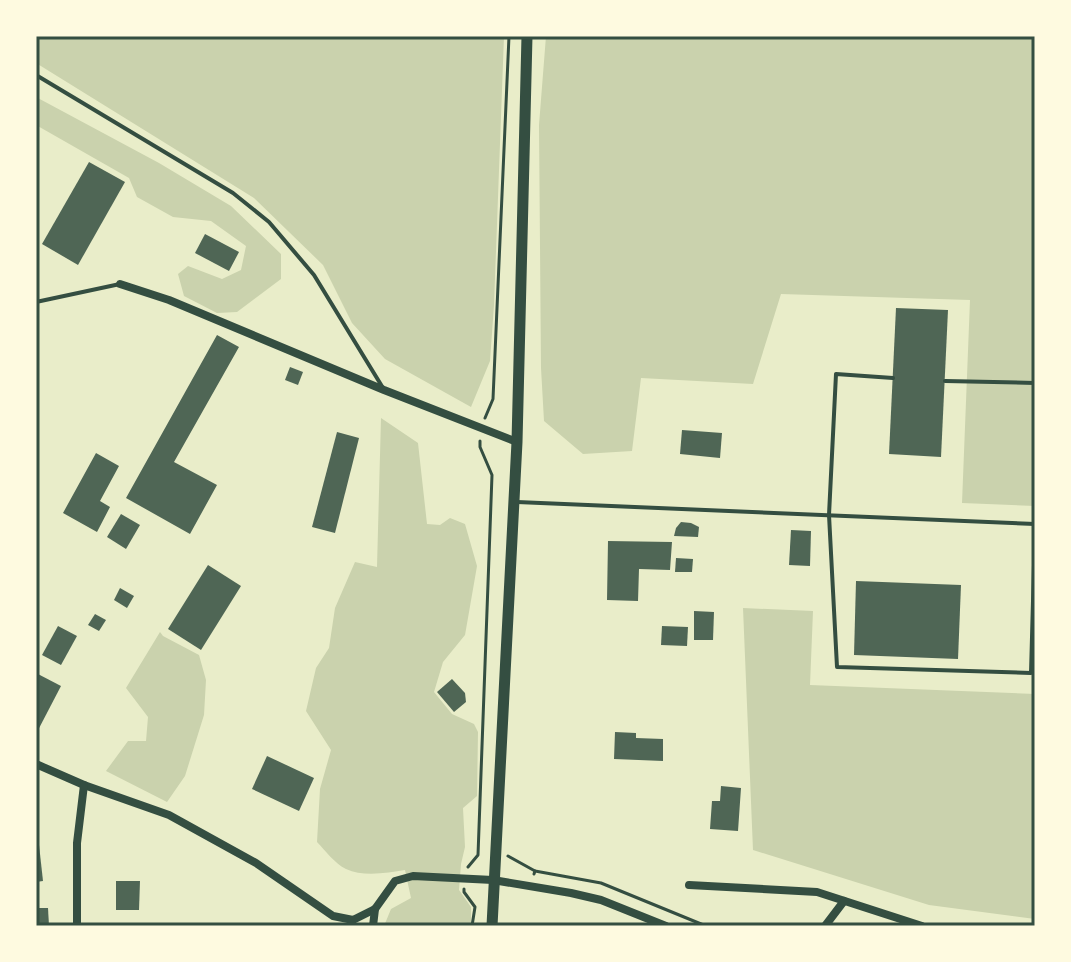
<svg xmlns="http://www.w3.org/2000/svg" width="1071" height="962" font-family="'Work Sans',sans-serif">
	<rect width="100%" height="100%" fill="#e9edc9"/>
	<g fill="#cad2ad">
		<path d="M36,36h468l-10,269 -4,56 -19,46 -86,-48 -33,-36 -29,-58 -69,-67 -218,-135z"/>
		<path d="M546,36h489v470l-73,-3 8,-203 -189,-6 -28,90 -112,-6 -9,73 -49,3 -39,-33 -3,-53 -2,-243z"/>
		<path d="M36,97l123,66 72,43 50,48v25l-44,33 -20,1 -33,-17 -6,-22 10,-8 34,13 19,-9 5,-24 -35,-25 -38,-4 -36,-20 -8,-19 -93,-53z"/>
		<path d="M381,418l37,25 9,81 13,1 10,-7 15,6 12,42 -12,69 -22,27 -9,30 18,22 22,10 4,8 -1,64 -14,12 2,39 -4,17 -2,26 12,17v19h-87l7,-17 20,-11 -6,-28c-18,3 -42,7 -59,-1 -11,-5 -21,-19 -29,-27l3,-53 11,-39 -25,-39 10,-43 13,-20 6,-40 20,-46 22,5z"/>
		<path d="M743,608l70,3 -3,74 225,9v225l-106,-14 -176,-55z"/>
		<path d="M160,632l3,4 36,19 7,25 -2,35 -19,61 -18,26 -61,-31 22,-30h18l2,-24 -22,-29z"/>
	</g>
	<g fill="#4f6655">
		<path d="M89,162l36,20 -47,83 -36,-21z"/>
		<path d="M205,234l34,18 -10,19 -34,-18z"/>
		<path d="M896,308l52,2 -7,147 -52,-3z"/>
		<path d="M217,335l22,12 -65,115 43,23 -27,49 -64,-36z"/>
		<path d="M290,367l13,5 -5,13 -13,-5z"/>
		<path d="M682,430l40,3 -2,25 -40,-4z"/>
		<path d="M337,432l22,6 -24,95 -23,-6z"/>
		<path d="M96,453l23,13 -19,35 10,6 -13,25 -34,-19z"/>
		<path d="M121,514l19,11 -14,24 -19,-12z"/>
		<path d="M681,522l10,1 8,4 -1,10 -24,-1 2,-8z"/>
		<path d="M791,530l20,1 -1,35 -21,-1z"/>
		<path d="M608,541l64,1 -2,28 -31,-1 -1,32 -31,-1z"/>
		<path d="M676,558l17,1 -1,13h-17z"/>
		<path d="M208,565l33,21 -40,64 -33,-21z"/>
		<path d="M856,581l105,4 -3,74 -104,-4z"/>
		<path d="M120,588l14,8 -7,12 -13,-8z"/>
		<path d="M694,611l20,1 -1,28h-19z"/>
		<path d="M95,614l11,6 -7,11 -11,-6z"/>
		<path d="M58,626l19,10 -16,29 -19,-10z"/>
		<path d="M662,626l26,1 -1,19 -26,-1z"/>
		<path d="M36,673l25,13 -25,48z"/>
		<path d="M452,679l13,14 1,9 -12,10 -17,-20z"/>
		<path d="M615,732l21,1v5l27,1v22l-49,-2z"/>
		<path d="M267,756l47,22 -15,33 -47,-22z"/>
		<path d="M721,786l20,2 -3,43 -28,-2 2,-28h8z"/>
		<path d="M36,845h3l4,36 -7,1z"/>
		<path d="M116,881h24l-1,29h-23z"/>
		<path d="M36,908h12l1,18h-13z"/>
	</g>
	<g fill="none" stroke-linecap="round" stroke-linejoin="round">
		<g stroke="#344e41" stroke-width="3">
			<path d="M485,418l8,-19 16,-363"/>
			<path d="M508,856l27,15"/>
			<path d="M468,867l10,-12 14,-380 -12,-28v-6"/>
			<path d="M534,874l1,-3 66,12 105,43"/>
			<path d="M464,889v3l11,15 -3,19"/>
		</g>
		<g stroke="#344e41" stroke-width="4">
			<path d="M36,75l197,118 36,29 45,53 69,113"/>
			<path d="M36,302l84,-18"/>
			<path d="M893,378l-57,-4 -7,141 8,152 194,6 4,-144"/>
			<path d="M945,381l90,2"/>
			<path d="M517,502l518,22"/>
		</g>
		<g stroke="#344e41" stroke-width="8">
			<path d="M120,284l49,16 215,90 133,52"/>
			<path d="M36,764l48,21 85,30 87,48 77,53 20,4 22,-11 20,-28 18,-5 80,4 78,13 30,7 65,26"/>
			<path d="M689,885l128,7 105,34"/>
			<path d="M77,926v-83l7,-58"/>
			<path d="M373,926l2,-17"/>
			<path d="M825,926l19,-25"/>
		</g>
		<path stroke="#344e41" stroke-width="11" d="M492,926l25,-484 10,-406"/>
	</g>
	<rect width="1071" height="962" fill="none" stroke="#fefae0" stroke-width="76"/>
	<rect x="38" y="38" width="995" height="886" fill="none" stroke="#344e41" stroke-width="3"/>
</svg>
